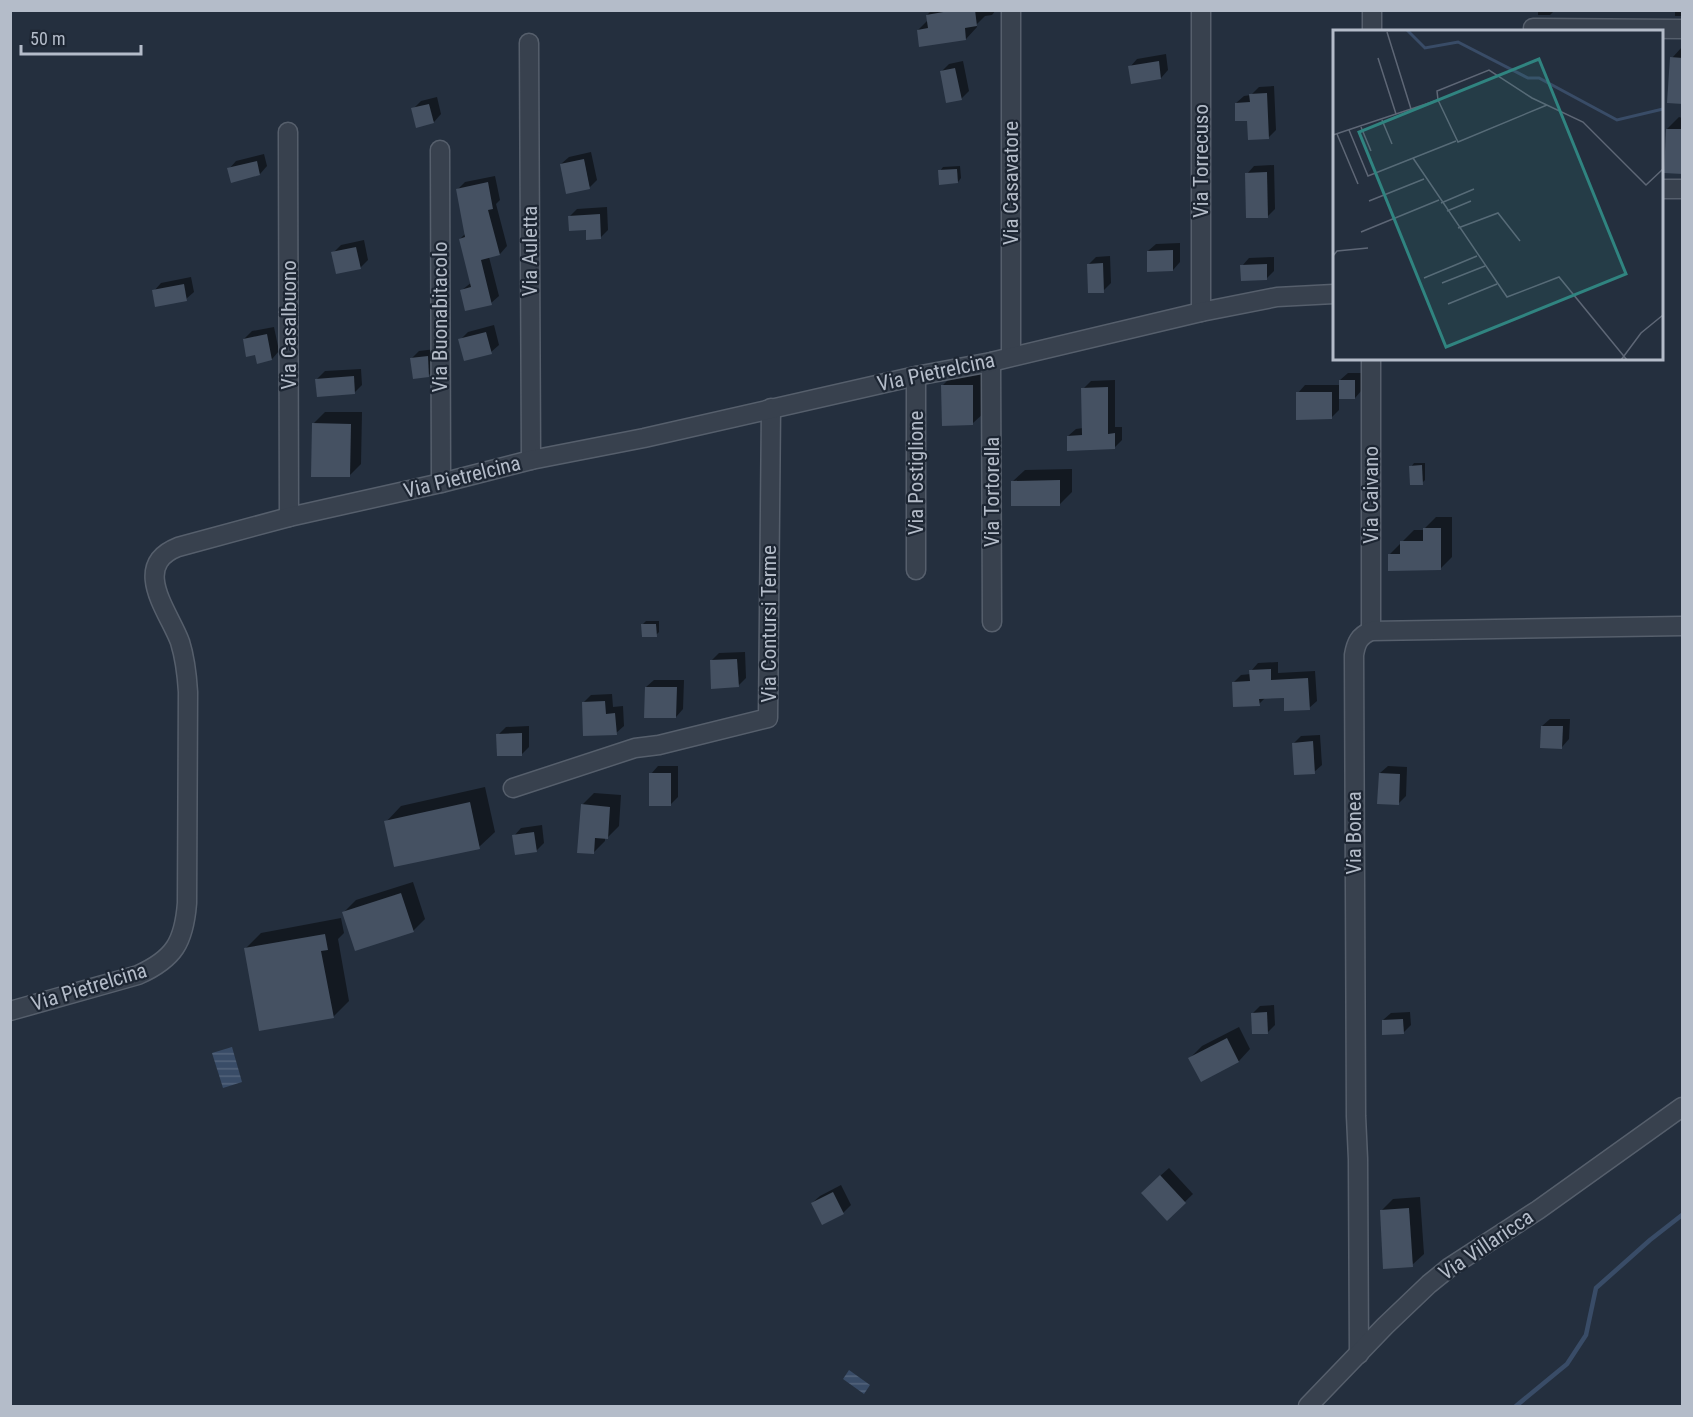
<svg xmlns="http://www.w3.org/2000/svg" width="1693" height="1417" font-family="'Roboto Condensed',sans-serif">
	<defs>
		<pattern id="water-rules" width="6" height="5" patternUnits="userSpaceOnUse" patternTransform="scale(1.5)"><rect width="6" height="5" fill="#394c67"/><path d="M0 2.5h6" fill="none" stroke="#53647b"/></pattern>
	</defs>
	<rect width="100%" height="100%" fill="#242f3e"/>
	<g fill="url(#water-rules)">
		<path d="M232,1047l10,35 -19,6 -11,-35z"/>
		<path d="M849,1370l21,15 -6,9 -21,-15z"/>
	</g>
	<g fill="#0007">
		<path d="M932,10h64l-4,5 -7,1 -8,8v3l-11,12 -48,-9 10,-10 -1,-5z"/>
		<path d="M1538,10h17l-5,5h-12z"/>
		<rect x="1675" y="10" width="7" height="6"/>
		<path d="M1682,47v55l-10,-44z"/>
		<path d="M1166,54l2,16 -7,8 -31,-11 7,-8z"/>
		<path d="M963,61l6,30 -8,8 -20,-27 8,-8z"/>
		<path d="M1274,86l2,44 -8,8 -19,-19 -13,-16 8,-7 7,-1 8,-8z"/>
		<path d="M437,97l4,17 -7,8 -21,-13 8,-8z"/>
		<path d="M1679,117l3,1v54l-15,-43z"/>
		<path d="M591,152l6,28 -7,7 -29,-23 8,-7z"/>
		<path d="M264,154l3,12 -7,8 -31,-5 7,-8z"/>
		<path d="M1274,165l1,44 -7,7 -21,-42 7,-8z"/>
		<path d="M960,166l1,12 -3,4 -18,-11 3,-4z"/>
		<path d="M495,176l5,24 -4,4 11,42 -7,8 -11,3 10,39 -8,7 -29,-13 10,-8 -12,-43 6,-6 -8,-44 7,-7z"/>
		<path d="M607,207l1,23 -8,8 -31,-21 8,-8z"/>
		<path d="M364,240l4,20 -8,8 -27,-15 8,-8z"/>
		<path d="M1180,243v19l-7,8 -25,-19 8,-7z"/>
		<path d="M1110,256l1,27 -8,8 -14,-27 7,-7z"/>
		<path d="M1274,257v14l-7,7 -25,-12 7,-8z"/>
		<path d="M191,277l3,15 -8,7 -32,-8 7,-8z"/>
		<path d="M494,325l5,20 -8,7 -31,-12 8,-8z"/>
		<path d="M274,327l5,24 -7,8 -16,-6 -12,-14 8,-8z"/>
		<path d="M436,349v18l-7,8 -18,-16 8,-8z"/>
		<path d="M361,369l1,16 -8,8 -37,-14 8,-8z"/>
		<path d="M984,373l1,39 -12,11 -31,-37 12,-12z"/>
		<path d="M1348,373h14v17l-7,8h-16v12l-8,8 -33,-25 7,-8h35v-5z"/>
		<path d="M1115,380v47h7v13l-7,7 -47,-11 8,-7 7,-1v-39l8,-8z"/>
		<path d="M325,412h37l-1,52 -11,11 -37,-51z"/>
		<path d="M1414,463h11v17l-3,3 -11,-16z"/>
		<path d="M1072,469v23l-12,12 -47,-23 12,-11z"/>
		<path d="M1436,517h16v40l-12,12 -50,-15 24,-24h9z"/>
		<path d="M646,621h13v11l-3,3 -14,-10z"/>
		<path d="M745,652l1,26 -8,8 -27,-25 8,-8z"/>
		<path d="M1278,662v11l37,-2 2,30 -8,7 -24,-12 -19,1 -7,7 -25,-22 7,-7 10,-1v-3l7,-8z"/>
		<path d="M654,680h30l-1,29 -7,8 -30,-30z"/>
		<path d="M612,694l1,13 10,-1 1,20 -8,7 -33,-30 8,-8z"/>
		<path d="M1550,719h20l-1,20 -7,8 -20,-21z"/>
		<path d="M529,726v21l-7,7 -24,-19 8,-8z"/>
		<path d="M1320,735l2,30 -8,7 -21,-28 8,-8z"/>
		<path d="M658,766h20v31l-7,7 -20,-30z"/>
		<path d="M1388,766l19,1 -1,29 -8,8 -18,-31z"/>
		<path d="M485,787l10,45 -16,15 -93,-25 15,-16z"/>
		<path d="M594,793l27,2 -2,31 -12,12h-2v3l-12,12 -11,-48z"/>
		<path d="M542,825l2,18 -8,8 -22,-15 7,-8z"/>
		<path d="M413,882l12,37 -12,12 -69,-19 12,-12z"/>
		<path d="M341,918l3,15 -6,6 11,62 -16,16 -87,-69 15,-15z"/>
		<path d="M1274,1005l1,20 -8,8 -15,-19 8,-8z"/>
		<path d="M1410,1012l1,13 -8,8 -20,-13 8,-7z"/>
		<path d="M1239,1027l11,22 -11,12 -38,19 -11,-22 12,-12z"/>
		<path d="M1169,1168l24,26 -26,25 -17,-34z"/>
		<path d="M841,1185l10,20 -8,8 -31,-10 8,-7z"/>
		<path d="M1420,1197l4,57 -12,11 -31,-54 12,-12z"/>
	</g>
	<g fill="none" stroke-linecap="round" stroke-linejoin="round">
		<path stroke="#394c67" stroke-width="4.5" d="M1516,1406l51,-42 19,-29 10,-47 54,-48 32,-25"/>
	</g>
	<g fill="#455162">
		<path d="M955,10h20l2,16 -12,2 1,12 -47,7 -2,-17 11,-2 -2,-13z"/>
		<path d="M1670,57l13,1v46l-16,-1z"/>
		<path d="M1159,61l2,18 -30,5 -3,-18z"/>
		<path d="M955,68l7,32 -16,3 -6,-32z"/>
		<path d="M1267,93l2,46 -21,1 -1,-19h-12v-18l15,-1 -1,-8z"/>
		<path d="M429,104l5,19 -18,5 -5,-20z"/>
		<path d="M1666,129h17v45l-19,-1z"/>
		<path d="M584,159l6,30 -24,5 -6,-30z"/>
		<path d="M257,161l3,14 -29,8 -4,-15z"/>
		<path d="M957,169l1,14 -19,2 -1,-15z"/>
		<path d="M1267,172l1,46h-22l-1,-45z"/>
		<path d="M488,182l5,27 -5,1 12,45 -19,5 11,45 -27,6 -5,-21 11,-3 -12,-48 6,-2 -9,-48z"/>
		<path d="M600,214l1,25 -15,1v-10l-17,1 -1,-15z"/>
		<path d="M356,247l5,22 -25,5 -5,-22z"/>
		<path d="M1173,250v21l-26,1v-21z"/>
		<path d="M1103,263l1,30h-16l-1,-29z"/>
		<path d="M1267,264v16l-26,1 -1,-16z"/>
		<path d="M184,284l3,17 -32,6 -3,-17z"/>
		<path d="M486,332l6,22 -28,7 -6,-22z"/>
		<path d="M267,334l5,26 -15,4 -2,-9 -9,2 -3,-18z"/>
		<path d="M428,356l1,21 -16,2 -3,-21z"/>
		<path d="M354,376l1,18 -38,3 -2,-18z"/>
		<rect x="1339" y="380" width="16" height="19"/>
		<path d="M941,385h32v40l-31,1z"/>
		<path d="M1108,387v47l7,-1v16l-48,2v-15l15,-1 -1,-47z"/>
		<path d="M1296,392h36v27l-36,1z"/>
		<path d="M312,423l39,1 -1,53h-39z"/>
		<path d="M1422,465l1,20h-13l-1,-19z"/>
		<path d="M1060,480v26h-49v-25z"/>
		<path d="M1423,528h18v42l-53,1v-17h12v-13h23z"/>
		<path d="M641,624h15l1,13h-15z"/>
		<path d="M737,659l2,28 -28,2 -1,-29z"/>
		<path d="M1271,669v11l37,-2 2,32 -26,1v-13l-25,1 1,7 -27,1 -1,-25 18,-1 -1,-11z"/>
		<path d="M645,687h32l-1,31h-32z"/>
		<path d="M605,701l1,13 9,-1 2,22 -34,1 -1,-34z"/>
		<path d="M1541,726h22l-1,23 -22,-1z"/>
		<path d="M522,733v23h-25l-1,-22z"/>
		<path d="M1313,741l2,33 -21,1 -2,-32z"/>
		<rect x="649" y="773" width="22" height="33"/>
		<path d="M1379,773l21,1 -1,31 -22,-1z"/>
		<path d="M470,802l10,47 -86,18 -10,-46z"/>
		<path d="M581,804l29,3 -2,32 -13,-1 -1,16 -17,-1z"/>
		<path d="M534,832l3,20 -22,3 -3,-20z"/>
		<path d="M401,893l13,39 -59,19 -13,-39z"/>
		<path d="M325,934l3,16 -7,1 13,67 -75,13 -15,-83z"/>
		<path d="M1267,1012l1,22h-16l-1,-21z"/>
		<path d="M1403,1019l1,15 -22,1v-15z"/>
		<path d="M1227,1038l12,24 -38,20 -13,-24z"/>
		<path d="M1160,1175l26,28 -19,18 -26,-28z"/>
		<path d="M833,1192l11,22 -22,11 -11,-22z"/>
		<path d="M1409,1208l4,59 -30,2 -3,-59z"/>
	</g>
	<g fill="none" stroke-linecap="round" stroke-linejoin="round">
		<g stroke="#565f6c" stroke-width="21">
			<g id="minor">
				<path d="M1201,10v302"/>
				<path d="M1533,28l149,1"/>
				<path d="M1372,32v-22"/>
				<path d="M529,43l2,417"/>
				<path d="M288,132l1,385"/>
				<path d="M440,150l1,333"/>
				<path d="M1662,189h20"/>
				<path d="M1011,356v-346"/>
				<path d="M1371,358v273"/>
				<path d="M991,362l1,260"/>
				<path d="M916,376v194"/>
				<path d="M513,788l122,-40 24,-3 109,-27 3,-310"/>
				<path d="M10,1011l128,-36c36,-16 46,-33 49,-72l1,-211c-1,-17 -3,-34 -8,-50 -11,-30 -50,-76 -2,-95l111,-30 152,-34 90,-23 113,-22 272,-62 75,-14 210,-50 76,-15 57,-3"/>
				<path d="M1359,1354l-1,-195 -2,-43 -2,-461c2,-12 5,-19 17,-24l311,-5"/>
				<path d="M1308,1406l77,-80 44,-42 21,-17 88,-57 144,-103"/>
			</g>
		</g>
		<use href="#minor" stroke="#38414e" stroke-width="18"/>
	</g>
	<g text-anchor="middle" stroke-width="4.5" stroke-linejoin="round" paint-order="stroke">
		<g font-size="21" fill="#b4bcc9" stroke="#1d2633">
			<text transform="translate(1201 161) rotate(-90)" y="7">Via Torrecuso</text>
			<text transform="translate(1011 183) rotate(-90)" y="7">Via Casavatore</text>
			<text transform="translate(530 251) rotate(-90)" y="7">Via Auletta</text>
			<text transform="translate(440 317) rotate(-90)" y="7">Via Buonabitacolo</text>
			<text transform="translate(289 325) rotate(-90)" y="7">Via Casalbuono</text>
			<text transform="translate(936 372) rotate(-12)" y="7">Via Pietrelcina</text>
			<text transform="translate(916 473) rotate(-90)" y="7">Via Postiglione</text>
			<text transform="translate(462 477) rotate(-14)" y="7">Via Pietrelcina</text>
			<text transform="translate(992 492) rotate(-90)" y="7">Via Tortorella</text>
			<text transform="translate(1371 495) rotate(-90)" y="7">Via Caivano</text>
			<text transform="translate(769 624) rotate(-90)" y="7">Via Contursi Terme</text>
			<text transform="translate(1354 833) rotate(-90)" y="7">Via Bonea</text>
			<text transform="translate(89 987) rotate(-17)" y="7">Via Pietrelcina</text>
			<text transform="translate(1486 1245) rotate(-34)" y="7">Via Villaricca</text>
		</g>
	</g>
	<g transform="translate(1333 30)">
		<rect width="330" height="330" fill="#242f3e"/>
		<path fill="none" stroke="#394c67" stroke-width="3" d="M74,0l18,18 33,-6 70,36h11l78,42 46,-11"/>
		<path fill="none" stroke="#5e6776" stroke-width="1.5" d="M54,2l24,77M45,28l18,56M105,70l20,42 89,-37M49,90l10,24M28,97l10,24M16,100l19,46 88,-35M4,104l21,50M0,105l105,-35 -1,-9 52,-21 43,28 51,24 63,63 17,-16M80,128l94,139 52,-20 68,83M36,171l55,-22M108,173l33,-14M114,181l24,-10M125,198l40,-15 22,28M28,202l78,-32M0,226l4,-5 31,-3M91,248l53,-22M109,253l43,-17M115,274l49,-20M288,330l20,-27 22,-18"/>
		<path fill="#308480" fill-opacity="0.15" stroke="#308480" stroke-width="3" d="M206,29l87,215 -180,73 -87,-215z"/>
		<rect width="330" height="330" fill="none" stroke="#b4bcc9" stroke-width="3"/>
	</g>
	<rect width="1693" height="1417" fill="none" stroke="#b4bcc9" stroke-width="24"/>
	<path d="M21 45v9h120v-9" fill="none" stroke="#b4bcc9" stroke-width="3"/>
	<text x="30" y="45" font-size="18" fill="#b4bcc9" stroke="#1d2633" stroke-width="4.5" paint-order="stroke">50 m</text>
</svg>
